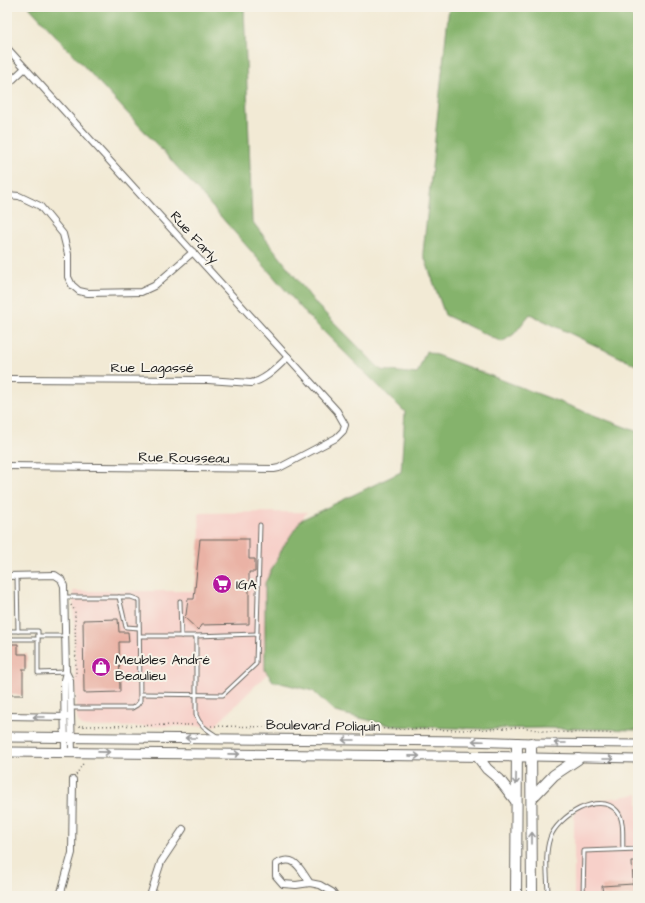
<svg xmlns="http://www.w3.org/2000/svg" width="645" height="903" font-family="'Architects Daughter',sans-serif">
	<rect width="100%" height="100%" fill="#f7f3e8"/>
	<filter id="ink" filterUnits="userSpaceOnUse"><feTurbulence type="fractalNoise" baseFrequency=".025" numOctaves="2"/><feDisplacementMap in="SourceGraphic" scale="8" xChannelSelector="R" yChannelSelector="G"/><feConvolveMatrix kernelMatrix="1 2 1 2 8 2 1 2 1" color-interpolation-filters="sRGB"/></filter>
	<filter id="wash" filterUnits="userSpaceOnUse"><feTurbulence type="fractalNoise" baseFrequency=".012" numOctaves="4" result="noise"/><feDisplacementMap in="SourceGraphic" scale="16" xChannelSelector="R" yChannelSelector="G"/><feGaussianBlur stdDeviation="0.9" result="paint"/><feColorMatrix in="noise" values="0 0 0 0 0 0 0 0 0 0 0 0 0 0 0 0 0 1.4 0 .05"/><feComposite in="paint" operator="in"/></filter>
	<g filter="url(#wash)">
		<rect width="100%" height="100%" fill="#f2ead5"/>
		<g fill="#f7d0c9">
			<path d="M307,512l-24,35 -18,36v87l2,4 -52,52 -129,1 -4,-1 -4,-5 -2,-8 -3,-122h122l5,-52 -1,-26z"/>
			<path d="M638,794v102h-64v-78l3,-14z"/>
		</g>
		<g fill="#85b36c" stroke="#506844">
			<path d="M29,7h215l8,214 64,83 65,66 36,4 9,-23 212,81v298l-95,-2 -57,1 -93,-3 -58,-14 -22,-21 -40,-10 -8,-11v-87l18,-36 18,-27 100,-48 4,-60 -95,-94 -139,-158z"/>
			<path d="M449,7h171l18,14v345l-108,-52 -16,20 -12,8 -57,-27 -22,-62z"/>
		</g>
		<g id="blocks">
			<g fill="#eab2a5">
				<path d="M200,539h49v20h6v13h-6v52l-48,1 -3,5 -14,-13 2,-2 2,-16h6z"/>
				<path d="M118,619l1,13h9l1,10h-10l1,50 -36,1 -1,-73z"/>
				<path d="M7,644h11v10h9v15h-4v26h-16z"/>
				<path d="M632,862h6v34h-35l-1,-10 31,-2z"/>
			</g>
		</g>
	</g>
	<g filter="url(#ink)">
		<use href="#blocks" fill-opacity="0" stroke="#67645d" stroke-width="1"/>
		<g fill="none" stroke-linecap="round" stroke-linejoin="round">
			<g stroke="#67645d" stroke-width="5">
				<g id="service">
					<path d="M17,576l1,55"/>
					<path d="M64,597h67l8,3 1,101 -3,4 -5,3h-61"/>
					<path d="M119,597l7,30 13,1"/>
					<path d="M180,601l1,35"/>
					<path d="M7,631h31v42l28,-1"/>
					<path d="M38,636h27"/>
					<path d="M140,636h56l61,-2"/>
					<path d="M196,636v79c4,11 12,15 22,22"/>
					<path d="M7,638l6,1h25"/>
					<path d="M141,694l82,1 33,-31 4,-139"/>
					<path d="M548,896c0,-18 -4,-41 2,-58 7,-21 49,-48 67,-27 8,9 5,27 6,38"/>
					<path d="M583,896l1,-45 54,-2"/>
				</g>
			</g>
			<g stroke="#67645d" stroke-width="8">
				<g id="minor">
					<path d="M7,48l330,363 8,14 -2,6 -7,7 -57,30 -5,1 -267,-3"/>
					<path d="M7,85l18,-17"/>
					<path d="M7,195l12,1 21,10 23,28 5,20v23l4,8 7,6 9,2 53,-1 13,-6 39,-34"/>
					<path d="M7,379l201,1 43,3c15,-3 26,-16 37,-26"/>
					<path d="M7,576l48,-1 6,4 3,7 2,86 -2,8 1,72"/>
					<path d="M66,672l4,8 2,72"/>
					<path d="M7,716l61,1"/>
					<path d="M310,883c-10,-13 -14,-30 -34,-19v12l7,8 13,1 14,-2 10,2 12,7 3,4"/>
					<path d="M60,896l12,-43 1,-73"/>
					<path d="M150,896l11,-34 22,-33"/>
				</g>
			</g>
			<g stroke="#67645d" stroke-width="9">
				<g id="tertiary">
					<path d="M531,743l107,1"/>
					<path d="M532,757l106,2"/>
				</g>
			</g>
			<g stroke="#67645d" stroke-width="11">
				<g id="primary">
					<path d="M7,737l461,4 63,2"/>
					<path d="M7,752l525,5"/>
				</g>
			</g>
			<g stroke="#67645d" stroke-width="12">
				<g id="trunk">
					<path d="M531,743l1,153"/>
					<path d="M478,757l9,12 12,10 17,22"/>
					<path d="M532,798l22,-23 24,-16"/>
					<path d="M516,896l1,-153"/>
				</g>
			</g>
			<g stroke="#67645d" stroke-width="1.5" stroke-dasharray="1 3" stroke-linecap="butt">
				<path d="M71,605l4,6 1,65"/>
				<path d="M79,726l116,-1"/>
				<path d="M211,726l257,4 54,-3 26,5 59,1h3l2,4"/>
				<path d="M76,775l8,-13"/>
			</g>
			<use href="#service" stroke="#fff" stroke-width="3"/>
			<use href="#minor" stroke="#fff" stroke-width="6"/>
			<use href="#tertiary" stroke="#fff" stroke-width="7"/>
			<use href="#primary" stroke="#fff" stroke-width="9"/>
			<use href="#trunk" stroke="#fff" stroke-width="10"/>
		</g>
		<defs><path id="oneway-shaft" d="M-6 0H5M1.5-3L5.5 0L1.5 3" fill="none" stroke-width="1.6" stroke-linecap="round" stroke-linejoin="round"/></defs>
		<g stroke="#999">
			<use href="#oneway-shaft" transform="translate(39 717) rotate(-180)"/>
			<use href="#oneway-shaft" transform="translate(191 738) rotate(-180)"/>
			<use href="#oneway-shaft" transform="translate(348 740) rotate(-180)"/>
			<use href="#oneway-shaft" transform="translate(478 741) rotate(-178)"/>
			<use href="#oneway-shaft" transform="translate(560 743) rotate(180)"/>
			<use href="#oneway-shaft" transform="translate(104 752) rotate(1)"/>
			<use href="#oneway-shaft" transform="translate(234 754) rotate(1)"/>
			<use href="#oneway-shaft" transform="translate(414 756) rotate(1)"/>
			<use href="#oneway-shaft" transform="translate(608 759)"/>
			<use href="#oneway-shaft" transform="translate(516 779) rotate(91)"/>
			<use href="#oneway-shaft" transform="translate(532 838) rotate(-90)"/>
		</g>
	</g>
	<defs>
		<g id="supermarket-disc" transform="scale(1)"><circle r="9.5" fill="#b5179e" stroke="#f7f3e8"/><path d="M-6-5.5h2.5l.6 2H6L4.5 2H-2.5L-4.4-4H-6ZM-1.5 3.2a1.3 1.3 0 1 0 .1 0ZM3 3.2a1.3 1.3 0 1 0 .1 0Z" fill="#fff"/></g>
		<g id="shop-disc" transform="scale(1)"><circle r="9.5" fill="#b5179e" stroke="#f7f3e8"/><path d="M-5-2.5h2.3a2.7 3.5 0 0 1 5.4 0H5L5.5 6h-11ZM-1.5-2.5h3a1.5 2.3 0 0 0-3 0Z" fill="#fff"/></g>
	</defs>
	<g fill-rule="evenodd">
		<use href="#supermarket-disc" x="222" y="584"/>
		<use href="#shop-disc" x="101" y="667"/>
	</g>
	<g text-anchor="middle" stroke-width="4" stroke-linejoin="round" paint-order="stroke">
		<g font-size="14" fill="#1c1c1c" stroke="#f7f3e8">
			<text transform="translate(195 237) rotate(48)" y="5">Rue Farly</text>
			<text x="152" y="372">Rue Lagassé</text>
			<text transform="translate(184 457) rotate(1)" y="5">Rue Rousseau</text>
			<text transform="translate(323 725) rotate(1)" y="5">Boulevard Poliquin</text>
		</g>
		<g font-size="14" fill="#1c1c1c" stroke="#f7f3e8" text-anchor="start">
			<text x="236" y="589">IGA</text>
			<text x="115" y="664">Meubles André<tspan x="115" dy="16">Beaulieu</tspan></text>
		</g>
	</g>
	<rect width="645" height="903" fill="none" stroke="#f7f3e8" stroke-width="24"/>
</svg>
